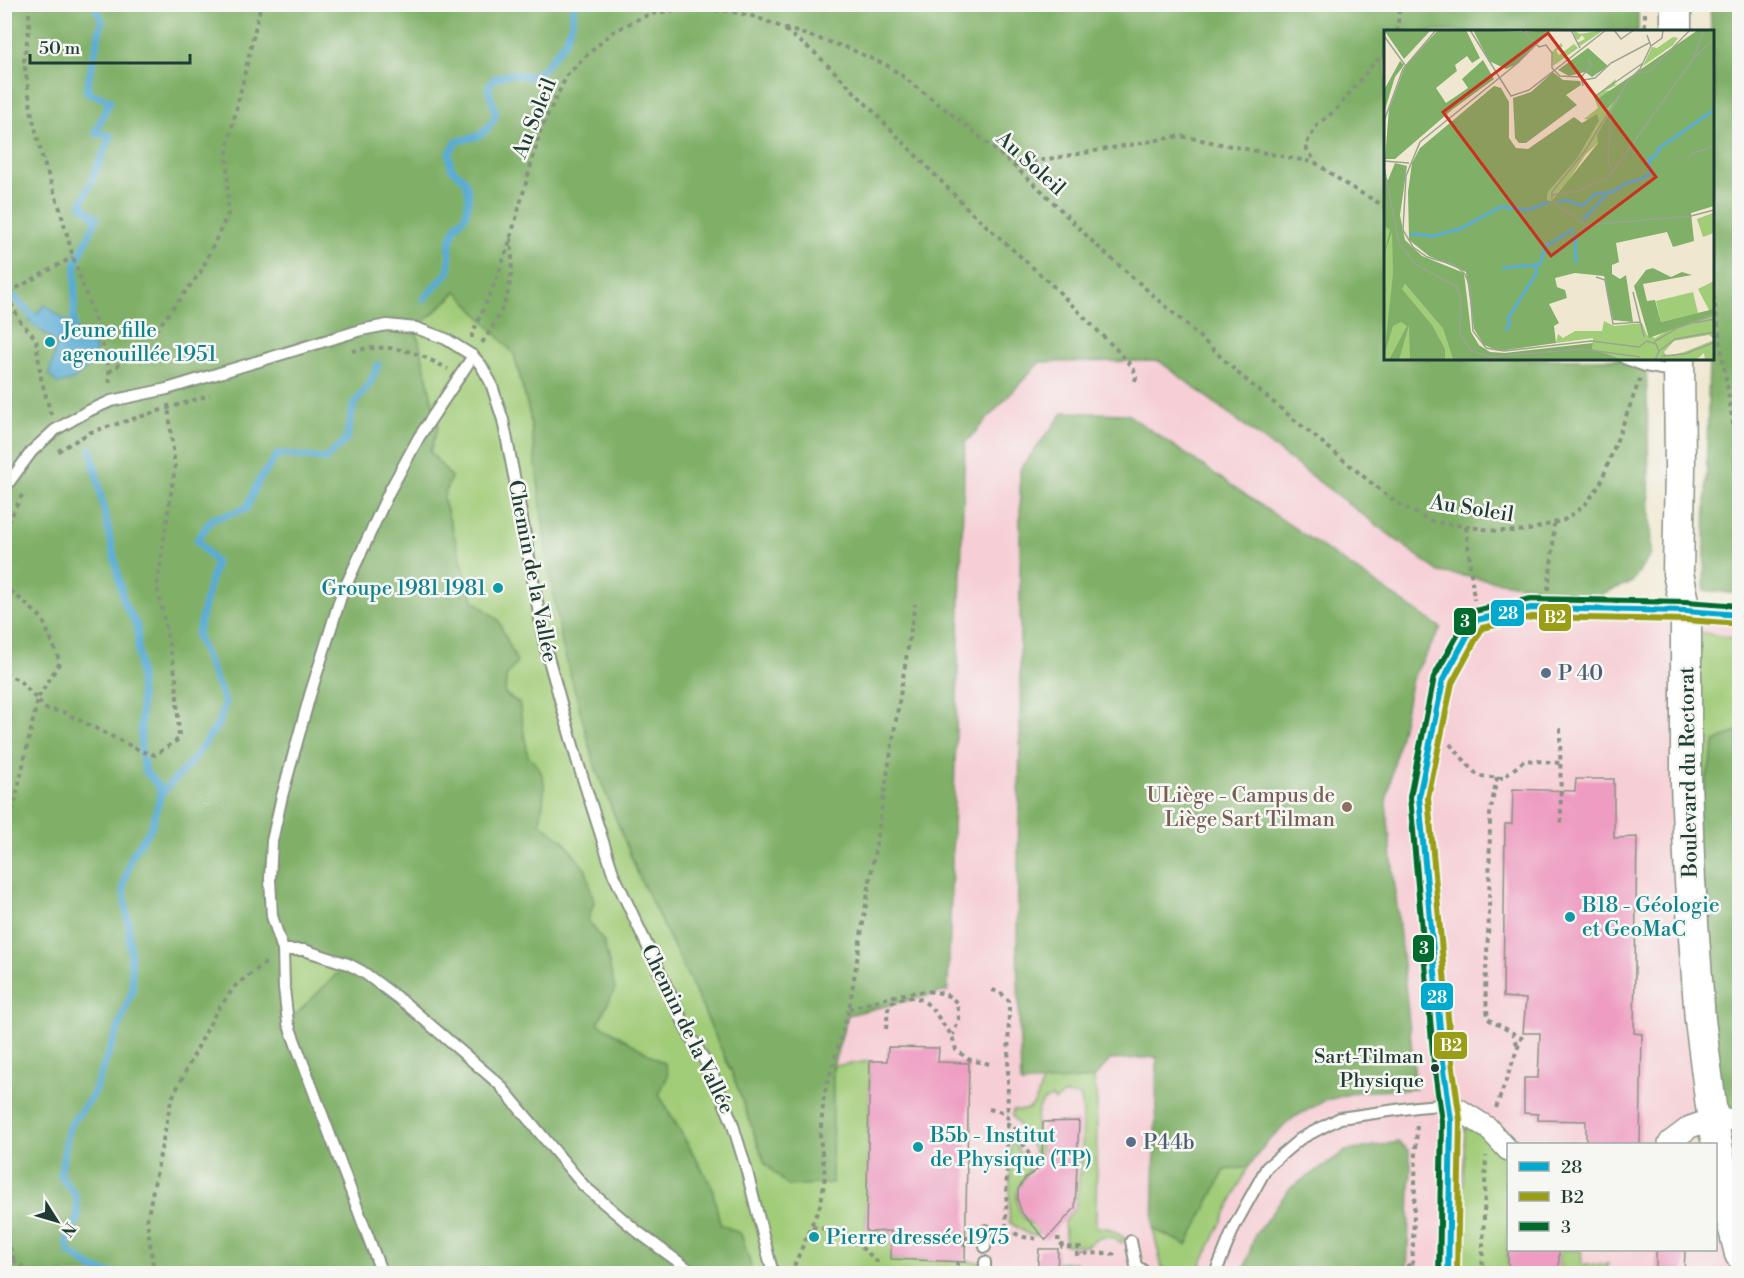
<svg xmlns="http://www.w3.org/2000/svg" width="1744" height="1278" font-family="'Libre Bodoni',serif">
	<rect width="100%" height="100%" fill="#f6f6f2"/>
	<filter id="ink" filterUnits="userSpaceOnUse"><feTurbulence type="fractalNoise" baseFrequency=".0167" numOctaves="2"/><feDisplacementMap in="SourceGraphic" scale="12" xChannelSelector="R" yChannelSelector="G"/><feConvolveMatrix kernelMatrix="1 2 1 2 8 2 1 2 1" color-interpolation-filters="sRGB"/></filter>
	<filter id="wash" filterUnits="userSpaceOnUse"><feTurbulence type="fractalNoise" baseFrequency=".008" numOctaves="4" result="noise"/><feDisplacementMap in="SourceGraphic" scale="24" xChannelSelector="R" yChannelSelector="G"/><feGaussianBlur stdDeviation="1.35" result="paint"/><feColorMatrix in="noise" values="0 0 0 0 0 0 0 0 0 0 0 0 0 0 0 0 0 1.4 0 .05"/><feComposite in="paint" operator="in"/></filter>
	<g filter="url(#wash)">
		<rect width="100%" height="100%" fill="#f0e7d0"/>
		<path fill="#f6cfd6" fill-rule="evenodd" d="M1159,361l280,211 300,51v650l-900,1 -6,-208 15,-51 100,-24 17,-548 75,-81zM1508,1144h208v106h-208z"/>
		<g fill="#a1cc78" stroke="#608456" stroke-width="1.5">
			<path d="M458,291l56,63 16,62 17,139 49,214 42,105 50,102 44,97 33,90 67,20 1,-117 37,-5 -4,170h25v28l91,3v11l-143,1 -8,-2 -1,2 -77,-1 -12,-39 -21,-10 -8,-38 -53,-92 9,-19 -3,-11 -67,-40 6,-82 -16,-22 6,-18 -31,-62 -23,-17c3,-25 12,-49 -12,-66l-9,-54 -14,-9 1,-17 -8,-57 -25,-20 -30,-102 8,-21 -21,-25 8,-26 -22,-97z"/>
			<path d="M1698,632l41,7 1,91 -25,12 -27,118z"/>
			<path d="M283,950l65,14 -60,59z"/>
			<path d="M1094,1078l3,27 -1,122 11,1 17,9 -2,6 -13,-6 -10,1 -13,8 -20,-1 -2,-23 11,-14 2,-9c2,-24 10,-84 3,-103l-15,-2 -10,7 -3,-4c-18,4 -16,28 -16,43h5l-1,15h-3l-25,-40 1,-5c22,4 24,-11 29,-28z"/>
			<path d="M1465,1126l21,9 22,23v115l-48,1z"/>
			<path d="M1011,1137l19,34c-19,19 -18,46 9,56l-1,8h-9l-20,-13z"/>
			<path d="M1248,1167l-50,104c-13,5 -23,1 -36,-3l-9,-39 34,15 38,-74z"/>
			<path d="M1559,1250h22l1,15 26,-1 -4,9 -45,1z"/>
			<path d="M1075,1262l16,11 -34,1v-11z"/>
		</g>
		<g fill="#80b068" stroke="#50764e" stroke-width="1.5" fill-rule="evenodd">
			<path d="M5,5h1633v26l-252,1v326l260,1 5,195 -19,28 -38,15 -155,-25 -280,-211 -119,1 -75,81 -17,548 -100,24 -15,51 -1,117 -44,3 -23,-23 -33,-90 -44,-97 -50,-102 -42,-105 -34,-125 -15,-89 -17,-139 -16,-62 -57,-63 -41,38 22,98 -8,25 21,25 -8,21 30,102 25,20 19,42 -11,15 -1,17 14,9 9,54c24,17 15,40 12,66l23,17 23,30 8,32 -6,18 16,22 11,47 -17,34 67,41 3,11 -9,20 53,92 8,37 21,10 12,39 -748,1zM283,950l64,14 -59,58z"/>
			<path d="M1710,5h29v589l-35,-4 5,-231 3,-1v-136l3,-124z"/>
			<path d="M1064,412l63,2 314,214 -29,51 -26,123 30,287 -60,3 -32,9 -31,17 -25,23 -20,26 -23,3 -38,75 -34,-16 4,-172 -47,3 -16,18 -73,6 -4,-142 3,-210v-263z"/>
			<path d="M1739,730v446l-5,-24 -21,-30 -25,-262 27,-118z"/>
			<path d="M1398,1142l11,9 2,14 -4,108h-164l12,-38 35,-47 56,-37z"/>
		</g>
		<path fill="#5aacd5" stroke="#3c7484" stroke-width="1.5" d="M45,305l28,21 22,21 1,14 -23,19 -15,4 -9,-9 8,-32 -28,-22z"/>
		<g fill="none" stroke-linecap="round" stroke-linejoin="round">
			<g stroke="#5aacd5" stroke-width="7">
				<path d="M4,287l29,30 6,4"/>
				<path d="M424,299l25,-28 1,-29 6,-16 10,-11 3,-20 -4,-15 -14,-12 -2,-14 8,-13c24,-4 27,-5 39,-26l-8,-28 7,-9 16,-4 20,3 11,-7 23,-28 7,-19 2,-19"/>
				<path d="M73,333l3,-70 21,-45 -16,-13 30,-69 -16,-3 15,-32 -24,-10 16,-71 -8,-16"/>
				<path d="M91,449l33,154 13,23 4,74v51l4,20 13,15 3,8"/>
				<path d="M114,1274l-20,-5 -25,-17 -2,-17 11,-15 -2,-24 -16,-21 9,-48 24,-32 40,-106 -5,-69 -5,-34 9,-31 19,-27 10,-34 31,-33 27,-38 6,-21 -28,-66 10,-43 9,-30 -19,-23 15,-21 34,-10 12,-27 20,-28 47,5 21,-19 8,-36 16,-21 8,-18"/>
			</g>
		</g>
		<g id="blocks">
			<g fill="#ee9cc1">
				<path d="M1576,779h38v59l23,-1 -3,196 8,1 -2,110h-54v-23l-48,-1v-6l-14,-1v-35h14l2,-45h-17l3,-34 -23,-2 2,-173h7l1,-35 62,2z"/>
				<path d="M888,1047l51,1 -1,14 31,1 -4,199 -74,-3v-28l-25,1 4,-171h17z"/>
				<path d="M1079,1121l-4,87 -29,32 -24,-27 -4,-12v-12l8,-12 16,-10 1,-45z"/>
				<path d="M1039,1249h19l-1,25h-20z"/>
				<rect x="1508" y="1250" width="51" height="24"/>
				<path d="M1656,1250h29l-1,24h-28z"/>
			</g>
		</g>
	</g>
	<g filter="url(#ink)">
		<use href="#blocks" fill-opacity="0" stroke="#889282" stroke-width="1.5"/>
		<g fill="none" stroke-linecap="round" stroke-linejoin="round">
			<g stroke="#889282" stroke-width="14">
				<g id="lane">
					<path d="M1624,358l21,8 31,6"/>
					<path d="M4,489l28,-38 23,-21 31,-18 25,-11 56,-12 194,-59 26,-5 29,3 30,11 27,17 8,9 10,18 12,37 13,66 29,160 32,114 36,113 76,161 23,39 20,49 14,46 27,106"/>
					<path d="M283,950h21l44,14 15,8 43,32 93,80 85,102 54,46 57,42"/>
					<path d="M1131,1241l5,25 13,8"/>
					<path d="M985,1247l1,-17"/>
					<path d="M382,1274l-94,-251 -4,-35 -1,-38 -11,-34 -2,-37 2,-38 10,-45 28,-101 31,-99 49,-106 29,-53 54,-81"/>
					<path d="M985,1274v-12"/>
					<path d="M1215,1274l20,-49 32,-58 33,-28 40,-21 77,-11 33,-3"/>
				</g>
			</g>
			<g stroke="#889282" stroke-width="24">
				<g id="street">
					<path d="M1450,1104l38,24 20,22"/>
					<path d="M1669,1144l1,-2 20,-15 9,-3 41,-6"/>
					<path d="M1448,1274l3,-153 -8,-59 -24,-265 24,-117 33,-60 55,-12 155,3 54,4"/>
				</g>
			</g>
			<g stroke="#889282" stroke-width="33">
				<g id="secondary">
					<path d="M1676,4v28"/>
					<path d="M1679,358l1,110 -2,105 8,38v172l4,98 10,139 13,102 14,79 13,53"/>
				</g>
			</g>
			<g stroke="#889282" stroke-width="4" stroke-dasharray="4.5 4.5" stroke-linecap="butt">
				<path d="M29,4v24l-5,33 8,54 11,45 17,49 13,48 28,80 8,35 1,14"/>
				<path d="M649,4l7,9"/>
				<path d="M1645,4v28"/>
				<path d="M785,30l30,23 25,24 132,136 77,69 71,71 13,14 3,10 -1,4"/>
				<path d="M1397,32l3,-28"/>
				<path d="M1386,52l-13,12 -37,46 -18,14 -13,22 11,17 31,22 39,22"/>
				<path d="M1014,165l167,-29 135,27"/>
				<path d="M1712,287l23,150v47l5,9"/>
				<path d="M472,338v-3l25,-57 11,-31 33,-118 26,-54 21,-21 25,-22 29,-15 14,-4 22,-3 50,1 28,6 25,10 64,20 41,18 15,10 67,52 45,38 30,27 53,53 90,79 54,51 140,115 19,14 29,16 7,2 62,9h18l14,-1 35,-10 20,-14 16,-21 40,-106"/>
				<path d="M482,343c25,-35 33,-62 29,-105"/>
				<path d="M352,351c41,-8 61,-1 96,18"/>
				<path d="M109,372l33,-24 58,-75 28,-59 -1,-65 34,-145"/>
				<path d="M51,415l-10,-37 -5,-39 -16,-18 -14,-27 67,-37"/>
				<path d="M58,451l33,-19 119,-37"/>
				<path d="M1466,527l8,73"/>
				<path d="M4,531l20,-40"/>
				<path d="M4,585l38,33 18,44 -22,36 -26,117 -8,21"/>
				<path d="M1548,590l5,-42 1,-24"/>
				<path d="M4,674l15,6 27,29 17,3 78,39 14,4 24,-16 -3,-62 -19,-91 18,-119 -7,-63"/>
				<path d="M1560,728l1,97"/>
				<path d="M1450,744l28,32 25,2 22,-18 35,3"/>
				<path d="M1497,777l-7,37 -1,103 -4,72 3,30 25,14 5,14"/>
				<path d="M992,990l8,2 9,9 -3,229h-4"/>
				<path d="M849,1009c24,-7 74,-25 97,-14 4,1 8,5 11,8l2,15 -6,17"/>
				<path d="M886,1029l2,-20 3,-6c27,-13 35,-3 50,18 9,13 11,12 15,29l14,10 20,4"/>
				<path d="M1496,1108l27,-75"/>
				<path d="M989,1109l18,4"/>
				<path d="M1006,1123l7,3 25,44"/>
				<path d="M812,1227c27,2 47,16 65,35v8l3,4"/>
				<path d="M4,1230l10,31"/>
				<path d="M1006,1230l18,7 15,2"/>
				<path d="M955,1238h15"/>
				<path d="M1056,1239h5l1,8 18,1 2,6"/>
				<path d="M964,1246l4,-8"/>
				<path d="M1075,1254l35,-1 9,4"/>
				<path d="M4,1259l11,2 19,13"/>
				<path d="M154,1274l-7,-54 24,-120 45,-88 20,-27 32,-24"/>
				<path d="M790,1274l2,-3 29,-68 4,-27 -5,-39 4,-42 25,-86 66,-405"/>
				<path d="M954,1274l4,-12"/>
				<path d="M1322,1274l10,-3 18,3"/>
				<path d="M1390,1274l23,-11"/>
				<path d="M1412,1274l5,-153"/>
				<path d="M1482,1274l4,-118"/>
			</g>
			<use href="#lane" stroke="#fff" stroke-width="10"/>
			<use href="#street" stroke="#fff" stroke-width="21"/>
			<use href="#secondary" stroke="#fff" stroke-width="30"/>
			<g stroke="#f6f6f2" stroke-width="10">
				<path id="bus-1" d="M1448,1274l3,-153 -8,-59 -24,-265 24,-117 33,-60 55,-12 155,3 54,4"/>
			</g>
			<g stroke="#f6f6f2" stroke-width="10">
				<path id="bus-2" d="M1457,1274l3,-154 -8,-59 -24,-263 24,-115 30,-55 50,-11 154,3 53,4"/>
			</g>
			<g stroke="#f6f6f2" stroke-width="10">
				<path id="bus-3" d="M1439,1274l3,-152 -8,-59 -24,-266 24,-120 34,-61 6,-5 57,-12 155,3 54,4"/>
			</g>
			<use href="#bus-1" stroke="#00a9ce" stroke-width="6"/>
			<use href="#bus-2" stroke="#9a9e17" stroke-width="6"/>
			<use href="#bus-3" stroke="#006b2d" stroke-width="6"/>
		</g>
	</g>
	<g fill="#0f9aa8" stroke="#f6f6f2" stroke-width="2">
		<circle cx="50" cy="342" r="6"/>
		<circle cx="498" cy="588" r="6"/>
		<circle cx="1570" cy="917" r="6"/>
		<circle cx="918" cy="1147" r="6"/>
		<circle cx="814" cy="1237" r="6"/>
	</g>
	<g fill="#5c6f8a" stroke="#f6f6f2" stroke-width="2">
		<circle cx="1546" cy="673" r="6"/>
		<circle cx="1131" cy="1142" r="6"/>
	</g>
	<circle fill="#8d6e63" stroke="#f6f6f2" stroke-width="2" cx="1347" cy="807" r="6"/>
	<circle fill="#1f3d34" stroke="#f6f6f2" stroke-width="2" cx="1435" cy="1068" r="5"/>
	<g text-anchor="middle" stroke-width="5" stroke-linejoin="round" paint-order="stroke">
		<g font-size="20" fill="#1f3d34" stroke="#f6f6f2" text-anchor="end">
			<text x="1424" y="1063">Sart-Tilman<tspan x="1424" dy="24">Physique</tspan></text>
		</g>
		<g font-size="21" fill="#1f3d34" stroke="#f6f6f2">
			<text transform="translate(534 118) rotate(-68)" y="7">Au Soleil</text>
			<text transform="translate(1031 163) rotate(42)" y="7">Au Soleil</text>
			<text transform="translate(1472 508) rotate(9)" y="7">Au Soleil</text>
			<text transform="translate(533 571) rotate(79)" y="7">Chemin de la Vallée</text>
			<text transform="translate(1688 772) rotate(-91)" y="7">Boulevard du Rectorat</text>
			<text transform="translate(688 1029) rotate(64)" y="7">Chemin de la Vallée</text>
		</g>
		<g font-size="21" fill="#0d838f" stroke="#f6f6f2" text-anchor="start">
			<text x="62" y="337">Jeune fille<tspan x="62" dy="24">agenouillée 1951</tspan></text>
			<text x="486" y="595" text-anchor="end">Groupe 1981 1981</text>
			<text x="1582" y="912">B18 - Géologie<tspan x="1582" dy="24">et GeoMaC</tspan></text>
			<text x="930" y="1142">B5b - Institut<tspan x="930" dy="24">de Physique (TP)</tspan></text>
			<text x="826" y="1244">Pierre dressée 1975</text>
		</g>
		<g font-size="21" fill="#4e5e75" stroke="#f6f6f2" text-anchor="start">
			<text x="1558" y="680">P 40</text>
			<text x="1143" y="1149">P44b</text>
		</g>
		<g font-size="21" fill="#785e54" stroke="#f6f6f2" text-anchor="end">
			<text x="1335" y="802">ULiège - Campus de<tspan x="1335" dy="24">Liège Sart Tilman</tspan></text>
		</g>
	</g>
	<g transform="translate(1384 30)">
		<rect width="330" height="330" fill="#f0e7d0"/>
		<path d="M189,0l7,4 24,-4 -24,16 -3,-3 8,-4 -3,-4 -4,5 -3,-2zM289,7l5,1 -5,7 -30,21 9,-19 5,1zM177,13l2,3 -7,5 3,4 15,-11 4,4 -25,18 -1,-14zM232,49l-1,6 5,-2 -15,8 17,-2 -24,54 -12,11 -25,38 -9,9 -5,-1 1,-8 29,-33 22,-38 -15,-2 14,-11 -4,-11zM329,183l1,20 -11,4 -6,-18zM0,194l9,8 5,84 18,9 2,35h-34zM330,251v28l-4,3 -12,-23zM21,254l38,45 10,31h-8v-11l-44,-60zM309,262l5,21 -37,9 -5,-21zM330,284v25l-5,-4 -35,6 -10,11 3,4 17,-4 30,-12v20h-9l-1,-7 -8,7h-72l-32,-10 1,-12 -37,5 2,-9 5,4 12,-7h27l2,-10 10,5 28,-3 5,12 8,3 19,-12z" fill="#a1cc78"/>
		<path d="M0,0h47l-27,29zM54,0h28l14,28 -8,5 -5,-7 -12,9 2,6 -21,17 10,15 22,-15 -6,-9 21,-19 11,19 -41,30 -58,50h-10l4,-50 16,-43zM89,0l50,2 25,-2 -31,34 -11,5 -17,-8zM314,0h16v176l-23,7 3,28 -21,6 -6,-15 -51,11 3,19 -7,3v9l8,5 6,-4 7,47 -20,-2 -9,-44 -29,-3 -20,5 2,9 8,3 2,8 -18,6 10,19 -5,3 2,17 -57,8 -15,-6 -10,-16 -8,-57 -37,-16 -20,-16 -1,-48 4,-29 8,-15 74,-62 7,2 8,14v36l7,10 12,1 46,-32 8,6 15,-9 2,7 -22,38 -29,33 -1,8 5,1 46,-58 -1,-8 23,-40 -12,13 -4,1 -5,-11zM204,18l20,18 -16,11 -7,-5 -16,4 -11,-6zM16,31l4,4 -9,12 -11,36v-23zM169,42l10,8 17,1 1,4 -15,10 11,10 -51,38h-7l-4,-5 -2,-40 18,-6zM11,133l12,3 -7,49 5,25 17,16 42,17 7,59 8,13 11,7 15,1 88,-10 -1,6 32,11h-171l-10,-31 -38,-45 -3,5 30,36 13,24v11h-35l-1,-35 -10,35h-10l18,-34 -6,-4 -8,4 -9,30 9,-82 -1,-42 -8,23 6,-25 -6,-4v-50l4,4zM269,238l18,9 11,-5 10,3 -49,9 4,17 8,-1 6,22 53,-13v5l-65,24 -15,-52 12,-16z" fill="#80b068"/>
		<path fill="none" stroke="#5aacd5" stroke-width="3" d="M174,172l8,-2 17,6 12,-12 18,-2 11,-8 20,-6 6,-5 -1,-14 7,-3 2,-7 56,-39M199,190l23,-25M26,204l23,2 27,-7 40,-22 28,3 21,-8M191,204l1,29M118,238l32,-3M121,300l5,-5 -2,-7 29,-46 -2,-7 5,-1 6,-18 28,-17"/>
		<path fill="none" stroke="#9ca392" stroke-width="1.5" d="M86,0l41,66 18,-6 77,-60M138,0l17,17 7,-2 6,8v15l8,8 21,1 2,9M166,0l-31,32 -99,80 -14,34 -3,54 10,17 14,10 28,8 10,9 5,13 3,44 13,17 18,3 87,-10 48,6M187,0l9,18M230,0l7,9 13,-9M263,5l4,11 -11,23 -13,13 -42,69 -33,41v9l34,24 105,-9 23,-6M0,6l21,29M267,16l11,-8 1,-8M310,27l10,-27M253,43l13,-2 40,-41M197,47l10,-11 -3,-8M200,50l11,-2 16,-15 38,-20M210,67l49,-34M227,80l-3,50 4,14M0,91l19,-52 33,-39M305,129l2,-5 23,-8M0,131l25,2M0,137l15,76 16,21 42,23 4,12 -1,35 10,16 20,7 92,-8 58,8M167,165l28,-4 30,-14 84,-118 21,-20M212,247l9,3 8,44 27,-2M249,262l11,45M311,293l19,-4M270,312l23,-14 37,-13M255,317l8,-6 9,3 3,7 -4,9M275,321l16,-12 39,-7M278,326l23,-2 28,-11"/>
		<path fill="#c8321e" fill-opacity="0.15" stroke="#c8321e" stroke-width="3" d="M164,3l108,144 -105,79 -108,-144z"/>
		<rect width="330" height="330" fill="none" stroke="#1f3d34" stroke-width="3"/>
	</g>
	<g stroke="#f6f6f2" stroke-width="2">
		<rect x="1490" y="599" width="35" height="28" rx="6" fill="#00a9ce"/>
		<rect x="1538" y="603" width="34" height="29" rx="6" fill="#9a9e17"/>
		<rect x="1453" y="607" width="24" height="29" rx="6" fill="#006b2d"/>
		<rect x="1412" y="934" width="23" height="29" rx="6" fill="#006b2d"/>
		<rect x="1420" y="982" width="34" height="29" rx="6" fill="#00a9ce"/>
		<rect x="1433" y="1031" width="35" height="29" rx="6" fill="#9a9e17"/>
	</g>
	<g font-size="16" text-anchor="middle" font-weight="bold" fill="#fff">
		<text x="1508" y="619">28</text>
		<text x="1555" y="623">B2</text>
		<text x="1465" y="627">3</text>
		<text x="1424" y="954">3</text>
		<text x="1437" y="1003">28</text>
		<text x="1451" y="1051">B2</text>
	</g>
	<rect width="1744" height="1278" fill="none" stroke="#f6f6f2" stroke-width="24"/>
	<rect x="1507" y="1143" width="210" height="108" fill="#f6f6f2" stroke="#a0aca6" stroke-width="1.5"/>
	<rect x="1519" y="1162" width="30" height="9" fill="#00a9ce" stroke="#a0aca6" stroke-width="1.5"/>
	<text x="1561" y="1173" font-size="18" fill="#1f3d34">28</text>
	<rect x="1519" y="1192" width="30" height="9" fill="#9a9e17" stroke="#a0aca6" stroke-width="1.5"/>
	<text x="1561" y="1203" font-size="18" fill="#1f3d34">B2</text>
	<rect x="1519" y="1222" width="30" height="9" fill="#006b2d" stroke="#a0aca6" stroke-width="1.5"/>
	<text x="1561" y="1233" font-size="18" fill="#1f3d34">3</text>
	<g transform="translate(57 1221) rotate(127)" stroke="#f6f6f2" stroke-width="4.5" paint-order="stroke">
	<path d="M0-4.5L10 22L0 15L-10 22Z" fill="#1f3d34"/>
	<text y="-9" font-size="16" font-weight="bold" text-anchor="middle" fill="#1f3d34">N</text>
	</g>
	<path d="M30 54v9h160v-9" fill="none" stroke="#1f3d34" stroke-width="3"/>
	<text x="39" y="54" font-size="18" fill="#1f3d34" stroke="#f6f6f2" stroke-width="4.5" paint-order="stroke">50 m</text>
</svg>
